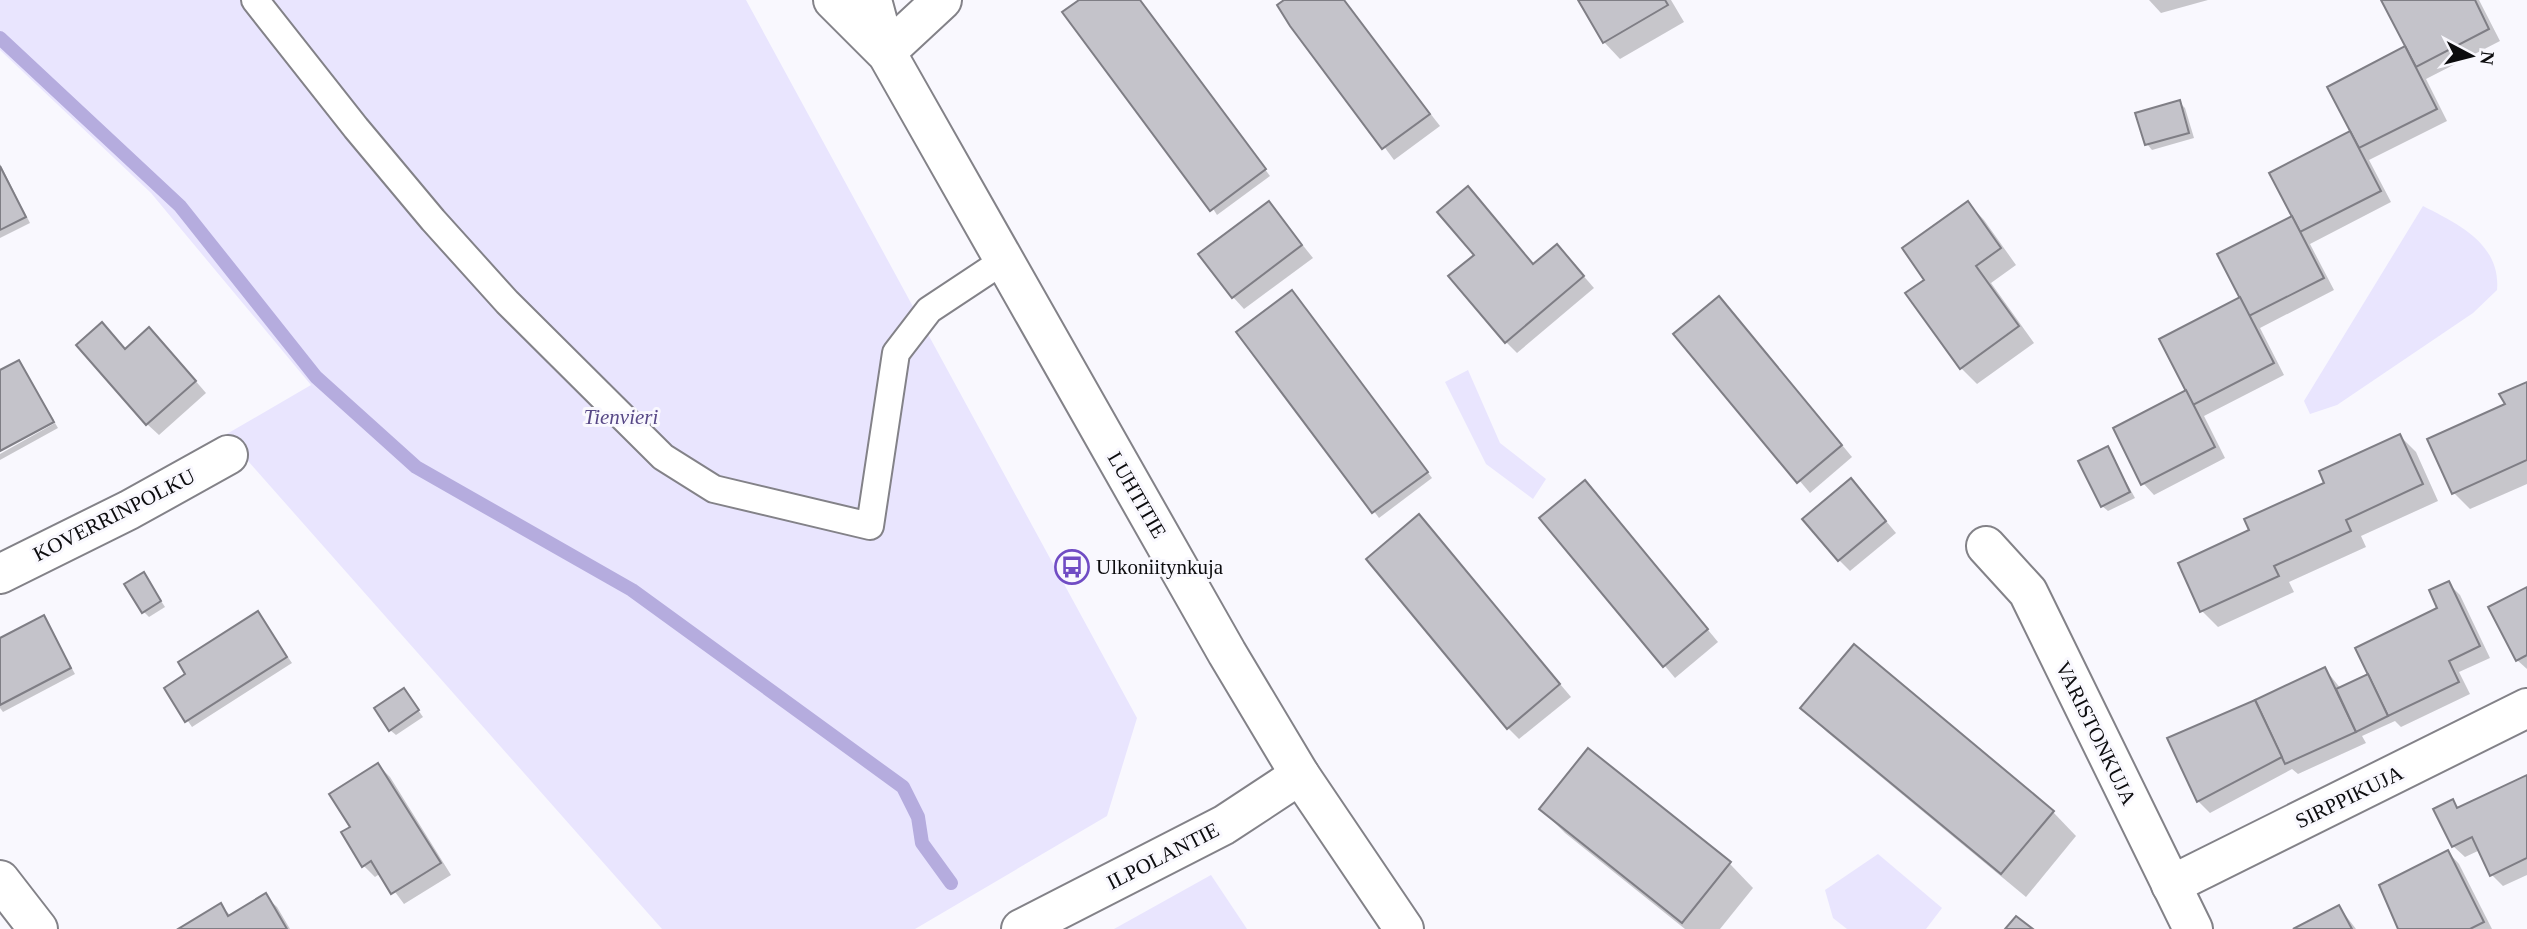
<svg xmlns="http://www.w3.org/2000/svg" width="2527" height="929" font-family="'Times New Roman',serif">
	<rect width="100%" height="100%" fill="#f9f8fe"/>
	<g fill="#e9e5fe">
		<path d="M0,0h746l391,718 -30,98 -192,113h-253l-437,-494 86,-50 -160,-192 -151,-143z"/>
		<path d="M2423,206c35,18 78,38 74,84l-24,23 -136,92 -27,9 -6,-13z"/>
		<path d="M1468,370l32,73 46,36 -13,20 -47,-35 -41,-82z"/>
		<path d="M1878,854l64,54 -16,21h-79l-14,-11 -8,-28z"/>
		<path d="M1211,875l36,54h-133z"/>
	</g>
	<g fill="#0003">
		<path d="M1082,0h57l131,176 -53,39z"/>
		<path d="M1287,0h55l98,126 -46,34 -114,-154z"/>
		<path d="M1580,0h91l13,22 -64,37 -16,-17z"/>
		<path d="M2149,0h59l-47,13z"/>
		<path d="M2383,0h96l21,41 -74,38 21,42 -78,39 22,42 -81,42 24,46 -74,38 24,47 -80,41 21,42 -71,37 -11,-12 45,-92 106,-175 -22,-43 80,-41 -23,-45 78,-40z"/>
		<path d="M2179,102l6,6 9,30 -42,12 -5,-6z"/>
		<path d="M0,164l30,59 -30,15z"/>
		<path d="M1269,203l44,55 -69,51 -11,-12z"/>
		<path d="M1968,203l16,17 32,45 -25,18 43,60 -57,41 -16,-16 -34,-88z"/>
		<path d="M1568,258l26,30 -77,65 -11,-11 28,-76z"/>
		<path d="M1298,298l134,180 -53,40 -140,-186z"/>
		<path d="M1730,310l122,147 -42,36 -135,-159z"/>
		<path d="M161,341l45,52 -47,42 -12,-11 -21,-74z"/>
		<path d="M19,362l35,58 -54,29v-77z"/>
		<path d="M2527,384v100l-57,25 -16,-16z"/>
		<path d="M55,423l3,5 -58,32v-6z"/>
		<path d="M2400,436l16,16 22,49 -77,35 5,11 -77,35 5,10 -76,35 -16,-16 50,-80z"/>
		<path d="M2108,449l27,49 -27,13 -6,-5z"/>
		<path d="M1862,492l34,41 -46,38 -11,-11z"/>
		<path d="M1596,494l122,148 -43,36 -134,-160z"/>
		<path d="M1419,517l152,180 -52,42 -11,-11z"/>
		<path d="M144,575l21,32 -16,10 -5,-5z"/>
		<path d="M2448,583l12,12 30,63 -31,14 11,22 -69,33 -6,-6 -33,15 4,7 -68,31 -6,-5 -82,44 -12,-12 -29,-62 156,-70 16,20 29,-14 70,-66z"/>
		<path d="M2527,589v80l-10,-9z"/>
		<path d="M258,614l34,49 -100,64 -26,-38 22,-14z"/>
		<path d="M44,618l31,56 -72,38 -3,-4v-68z"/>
		<path d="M404,690l19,27 -27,18 -6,-5z"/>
		<path d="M1803,708l250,104 23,24 -50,61 -199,-165z"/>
		<path d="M378,765l12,12 61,98 -47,29 -23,-31 -6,4 -12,-12 -11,-38z"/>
		<path d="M2527,777v98l-24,11 -11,-11 -12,-25 -15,7 -12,-11 -1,-45 8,8z"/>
		<path d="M1541,809l189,55 23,24 -33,41h-35l-120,-96z"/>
		<path d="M2448,852l11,12 33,65h-90z"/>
		<path d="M265,896l12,11 13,22h-109l39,-24 11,11z"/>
		<path d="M2339,907l17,22h-59z"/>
	</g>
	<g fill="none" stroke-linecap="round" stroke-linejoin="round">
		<path stroke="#b5acde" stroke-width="14" d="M0,38l180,168 136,171 100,90 216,123 271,197 15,30 4,26 29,40"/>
	</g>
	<g fill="#c4c3ca" stroke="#7f7e85" stroke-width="2">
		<path d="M1079,0h61l126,169 -56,42 -148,-199z"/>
		<path d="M1284,0h60l86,114 -48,35 -92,-123 -13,-21z"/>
		<path d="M1578,0h87l3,5 -65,38z"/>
		<path d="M2381,0h94l14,29 -73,38z"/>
		<path d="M2405,46l32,63 -78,39 -32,-61z"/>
		<path d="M2180,100l9,33 -44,12 -10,-32z"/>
		<path d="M2350,131l31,60 -81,41 -31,-59z"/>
		<path d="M0,166l26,51 -26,13z"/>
		<path d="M1468,186l65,78 24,-20 27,32 -79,67 -57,-67 26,-21 -37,-43z"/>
		<path d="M1269,201l33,44 -70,53 -34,-44z"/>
		<path d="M1968,201l33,47 -25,18 43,60 -59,43 -55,-76 19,-13 -22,-32z"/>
		<path d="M2292,216l32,62 -75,38 -32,-62z"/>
		<path d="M1292,290l136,182 -56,41 -136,-181z"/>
		<path d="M1719,296l123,149 -45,38 -124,-149z"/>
		<path d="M2240,297l34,66 -81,42 -34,-66z"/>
		<path d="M102,322l23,27 24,-22 47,54 -50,44 -70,-80z"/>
		<path d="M19,360l35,62 -54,29v-81z"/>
		<path d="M2527,382v78l-75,34 -25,-55 78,-35 -6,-10z"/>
		<path d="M2186,390l29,57 -74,38 -28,-57z"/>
		<path d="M2400,434l23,50 -77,36 5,11 -77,35 5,10 -79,36 -22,-49 71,-33 -5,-11 80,-36 -5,-12z"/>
		<path d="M2108,446l22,46 -29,15 -23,-46z"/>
		<path d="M1851,478l35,43 -48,40 -36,-42z"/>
		<path d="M1585,480l123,149 -45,38 -124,-149z"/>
		<path d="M1419,514l141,170 -53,45 -141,-170z"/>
		<path d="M144,572l17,29 -19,12 -18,-29z"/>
		<path d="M2449,581l31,65 -31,15 10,21 -71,34 -33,-68 82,-40 -8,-18z"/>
		<path d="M2527,587v68l-11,6 -28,-54z"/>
		<path d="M258,611l29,46 -102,65 -21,-34 21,-14 -7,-12z"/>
		<path d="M44,615l27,53 -71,37v-67z"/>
		<path d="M1854,644l200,167 -53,63 -201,-166z"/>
		<path d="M2325,667l31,65 -71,32 -30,-64z"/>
		<path d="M2368,674l20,42 -32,16 -20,-43z"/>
		<path d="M404,688l15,22 -30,21 -15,-23z"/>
		<path d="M2255,700l27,57 -85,45 -30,-64z"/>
		<path d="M1588,748l143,114 -49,61 -143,-114z"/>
		<path d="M378,763l63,100 -50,31 -20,-33 -9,6 -21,-35 9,-5 -21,-33z"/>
		<path d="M2527,775v83l-37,18 -18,-39 -20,10 -19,-38 20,-10 4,9z"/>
		<path d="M2448,850l36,72 -14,7h-72l-19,-44z"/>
		<path d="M266,893l21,36h-109l43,-26 7,13z"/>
		<path d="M2339,905l13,24h-59z"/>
		<path d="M2016,916l17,13h-28z"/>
	</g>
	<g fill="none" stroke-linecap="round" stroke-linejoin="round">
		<g stroke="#838288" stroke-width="30">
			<path id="service" d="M255,0l101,128 77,92 74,82 156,155 51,32 156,37 26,-173 33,-43 74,-49"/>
		</g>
		<g stroke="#838288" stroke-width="42">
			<g id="minor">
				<path d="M886,52l56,-52"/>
				<path d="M1986,546l42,46 165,337"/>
				<path d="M0,574l129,-64 99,-55"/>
				<path d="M0,880l38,49"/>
				<path d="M2171,885l356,-177"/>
			</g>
		</g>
		<g stroke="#838288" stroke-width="42">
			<g id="tertiary">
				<path d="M833,0l51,51"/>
				<path d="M872,0l14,52 341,601 73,122 104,154"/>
				<path d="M1021,929l203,-104 76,-50"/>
			</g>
		</g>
		<use href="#service" stroke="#fff" stroke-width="26"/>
		<use href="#minor" stroke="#fff" stroke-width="38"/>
		<use href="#tertiary" stroke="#fff" stroke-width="38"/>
	</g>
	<defs>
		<g id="bus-ring" transform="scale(1.75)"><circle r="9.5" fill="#f9f8fe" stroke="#704cc4" stroke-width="1.5"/><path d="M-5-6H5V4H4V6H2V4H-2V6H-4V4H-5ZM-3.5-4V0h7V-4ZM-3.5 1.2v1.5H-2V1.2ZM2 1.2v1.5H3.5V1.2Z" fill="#704cc4"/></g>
	</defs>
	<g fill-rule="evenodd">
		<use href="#bus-ring" x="1072" y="567"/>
	</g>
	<g text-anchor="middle" stroke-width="6" stroke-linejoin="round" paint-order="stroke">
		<g font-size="21" font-style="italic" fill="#574886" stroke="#f9f8fe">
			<text x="621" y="424">Tienvieri</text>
		</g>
		<g font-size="21" fill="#0c0c0e" stroke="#f9f8fe">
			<text transform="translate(1137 495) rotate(60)" y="7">LUHTITIE</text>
			<text transform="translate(114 515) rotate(-27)" y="7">KOVERRINPOLKU</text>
			<text transform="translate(2096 733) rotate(64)" y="7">VARISTONKUJA</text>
			<text transform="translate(2349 797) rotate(-26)" y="7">SIRPPIKUJA</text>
			<text transform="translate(1163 856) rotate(-27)" y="7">ILPOLANTIE</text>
		</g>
		<g font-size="21" fill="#0c0c0e" stroke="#f9f8fe" text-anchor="start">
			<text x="1096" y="574">Ulkoniitynkuja</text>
		</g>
	</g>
	<g transform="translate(2471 56) rotate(97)" stroke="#f9f8fe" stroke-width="5" paint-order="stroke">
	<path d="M0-5L12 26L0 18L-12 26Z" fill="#0c0c0e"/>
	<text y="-10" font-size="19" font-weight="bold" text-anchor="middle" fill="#0c0c0e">N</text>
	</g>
</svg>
